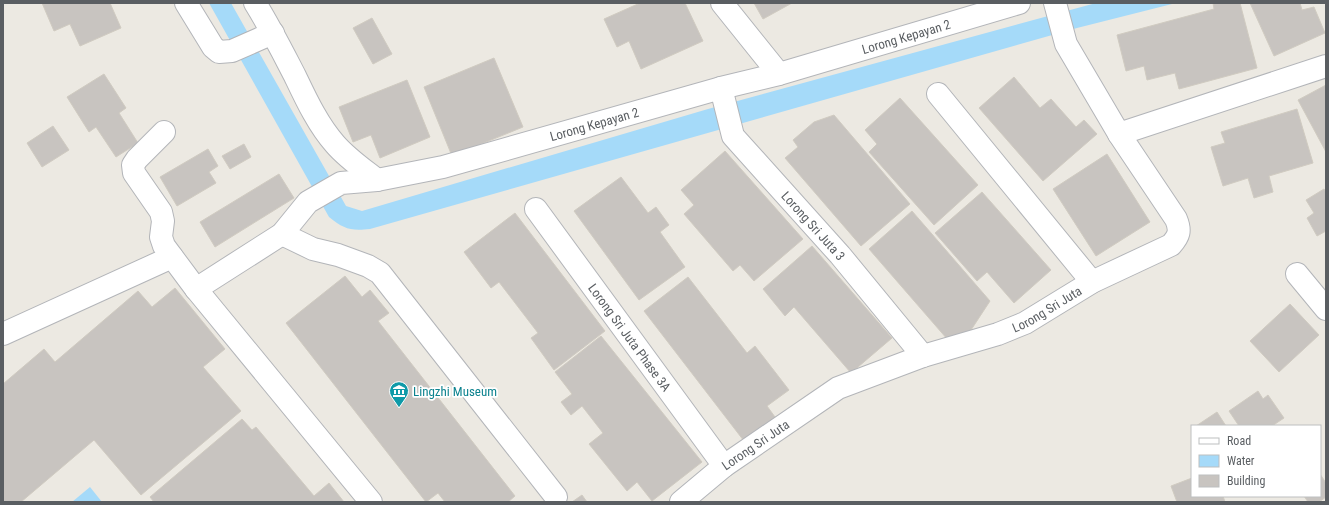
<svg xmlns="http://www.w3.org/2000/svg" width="1329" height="505" font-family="'Roboto Condensed',sans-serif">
	<rect width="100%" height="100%" fill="#ece9e2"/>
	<g fill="#a5daf9">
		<path d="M209,3h22l115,203 16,5 346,-102 388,-106h80l-99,25 -707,201c-20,2 -26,0 -41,-12z"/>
		<path d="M90,487l12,15h-30z"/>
	</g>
	<g fill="#c8c4c0" stroke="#d0cbc1">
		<path d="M42,3h68l11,25 -41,18 -10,-22 -16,7z"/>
		<path d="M640,3h45l18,38 -62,28 -12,-28 -12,6 -13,-28z"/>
		<path d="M754,3h38l-29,16z"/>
		<path d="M1213,3h27l17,65 -78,21 -4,-16 -28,7 -3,-14 -18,5 -9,-36 97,-26z"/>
		<path d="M1250,3h50l2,7 12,-3 11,26 -51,23z"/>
		<path d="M372,18l20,36 -19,10 -20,-36z"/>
		<path d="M494,58l29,69 -71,29 -28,-69z"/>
		<path d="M104,74l22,34 -7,5 19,30 -22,14 -20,-30 -7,5 -22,-35z"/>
		<path d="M1014,77l26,31 11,-9 25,28 8,-7 13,14 -54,47 -64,-73z"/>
		<path d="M407,80l23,57 -50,21 -9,-23 -18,7 -14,-35z"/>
		<path d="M1326,85v67l-28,-52z"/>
		<path d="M900,98l78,87 -44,40 -65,-73 8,-8 -12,-14z"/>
		<path d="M1297,109l16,54 -44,13 4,16 -19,6 -6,-20 -25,8 -12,-39 14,-4 -4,-11z"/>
		<path d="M834,115l76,89 -49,42 -76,-88 13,-11 -5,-7 21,-18z"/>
		<path d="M53,126l16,24 -27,17 -15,-24z"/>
		<path d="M244,144l7,13 -21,12 -8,-13z"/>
		<path d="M208,149l10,17 -9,6 7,11 -39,23 -17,-29z"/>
		<path d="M725,151l78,88 -49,42 -14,-16 -7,6 -49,-57 10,-9 -13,-15z"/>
		<path d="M1107,154l43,68 -54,34 -43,-67z"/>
		<path d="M279,174l15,24 -79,49 -15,-25z"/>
		<path d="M621,177l27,36 8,-6 13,18 -9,7 25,35 -46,33 -65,-89z"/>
		<path d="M1324,189l2,3v39l-9,5 -10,-18 7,-5 -8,-13z"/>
		<path d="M982,192l69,78 -37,33 -27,-31 -10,9 -42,-48z"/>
		<path d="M912,211l78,90 -19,29 -23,10 -79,-91z"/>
		<path d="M515,213l90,118 -51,39 -23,-32 7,-5 -39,-51 -8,6 -27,-36z"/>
		<path d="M812,246l80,92 -41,35 -57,-66 -9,9 -22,-27z"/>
		<path d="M345,276l17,21 8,-7 19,23 -11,8 137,175 -7,6h-63l-7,-9 -12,9 -140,-179z"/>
		<path d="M688,277l59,76 8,-7 34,44 -22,16 8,11 -31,24 -100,-130z"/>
		<path d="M175,288l50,61 -22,18 38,44 -100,84 -47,-55 -73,62h-18v-118l41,-35 11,13 83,-71 14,16z"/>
		<path d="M1290,304l29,31 -40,37 -29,-31z"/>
		<path d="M601,336l101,126 -50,39 -15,-19 -10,9 -38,-47 14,-11 -21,-27 -11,9 -10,-13 11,-8 -17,-22z"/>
		<path d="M1258,391l5,8 5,-4 16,23 -12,8h-33l-10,-15z"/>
		<path d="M1217,412l9,14h-30z"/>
		<path d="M242,419l10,11 4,-3 58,69 15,-13 15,19h-190l-4,-5z"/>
		<path d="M1320,474l6,9v14l-7,5h-11l-4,-6h16z"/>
		<path d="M1192,478v18h31l2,6h-48l-6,-16z"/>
		<path d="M582,495l5,7h-15z"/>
	</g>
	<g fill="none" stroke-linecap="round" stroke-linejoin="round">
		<g stroke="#b3b5b9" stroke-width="24">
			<g id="minor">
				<path d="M186,3l27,44 6,5 13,-1 41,-18"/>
				<path d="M255,3c15,24 27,48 40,73 11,23 23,49 40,68 12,14 28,25 42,36"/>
				<path d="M722,3l57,71"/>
				<path id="s1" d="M721,88l12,48 107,119 83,101"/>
				<path d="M938,94l154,188"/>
				<path d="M164,132l-27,27 -4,6 1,8 27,39 2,9 -2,16 3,9 32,43 175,213"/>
				<path d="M1119,134l207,-68"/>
				<path id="s2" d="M536,209l188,257"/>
				<path d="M282,234l31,15 25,6 30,11 12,7 176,224"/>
				<path d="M1297,274l29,35"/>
				<path id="s3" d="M196,289l86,-55 26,-32 33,-19 36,-3 66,-13 278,-79 58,-14 240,-71"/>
				<path d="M3,334l169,-77"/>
				<path id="s4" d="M681,502l43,-36 114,-78 85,-32 75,-22 27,-11 67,-41 79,-37c8,-9 10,-14 5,-26l-57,-85 -53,-90 -11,-41"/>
			</g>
		</g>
		<use href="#minor" stroke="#fff" stroke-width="22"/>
	</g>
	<defs>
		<g id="museum-pin" transform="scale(1)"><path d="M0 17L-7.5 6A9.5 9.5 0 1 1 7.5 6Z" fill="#0f9aa8" stroke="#fff"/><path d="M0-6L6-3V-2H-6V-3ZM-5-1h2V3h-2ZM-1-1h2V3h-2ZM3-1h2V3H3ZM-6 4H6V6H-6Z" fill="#fff"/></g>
	</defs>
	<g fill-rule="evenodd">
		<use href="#museum-pin" x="399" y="391"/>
	</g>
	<g text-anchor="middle" stroke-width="3.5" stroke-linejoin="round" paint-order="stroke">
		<g font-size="13" fill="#5a5e62" stroke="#fff">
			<text dy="5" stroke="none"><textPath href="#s3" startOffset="766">Lorong Kepayan 2</textPath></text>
			<text dy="5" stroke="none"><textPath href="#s3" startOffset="442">Lorong Kepayan 2</textPath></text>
			<text dy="5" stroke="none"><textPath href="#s1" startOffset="170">Lorong Sri Juta 3</textPath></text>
			<text dy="5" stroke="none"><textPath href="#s4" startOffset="418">Lorong Sri Juta</textPath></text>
			<text dy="5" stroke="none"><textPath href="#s2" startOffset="159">Lorong Sri Juta Phase 3A</textPath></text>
			<text dy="5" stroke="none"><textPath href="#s4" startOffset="94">Lorong Sri Juta</textPath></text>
		</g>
		<g font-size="13" fill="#0d838f" stroke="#fff" text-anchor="start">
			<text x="413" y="396">Lingzhi Museum</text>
		</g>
	</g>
	<rect width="1329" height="505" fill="none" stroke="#5a5e62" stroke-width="8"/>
	<rect x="1191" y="425" width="130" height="72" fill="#ffffff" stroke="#bdbfc0"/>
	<rect x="1199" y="438" width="20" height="6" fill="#ffffff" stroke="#bdbfc0"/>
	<text x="1227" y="445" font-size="12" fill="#5a5e62">Road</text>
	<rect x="1199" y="455" width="20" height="12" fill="#a5daf9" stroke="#bdbfc0"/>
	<text x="1227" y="465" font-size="12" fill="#5a5e62">Water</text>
	<rect x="1199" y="475" width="20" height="12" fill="#c8c4c0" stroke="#bdbfc0"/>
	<text x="1227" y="485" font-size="12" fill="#5a5e62">Building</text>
</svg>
